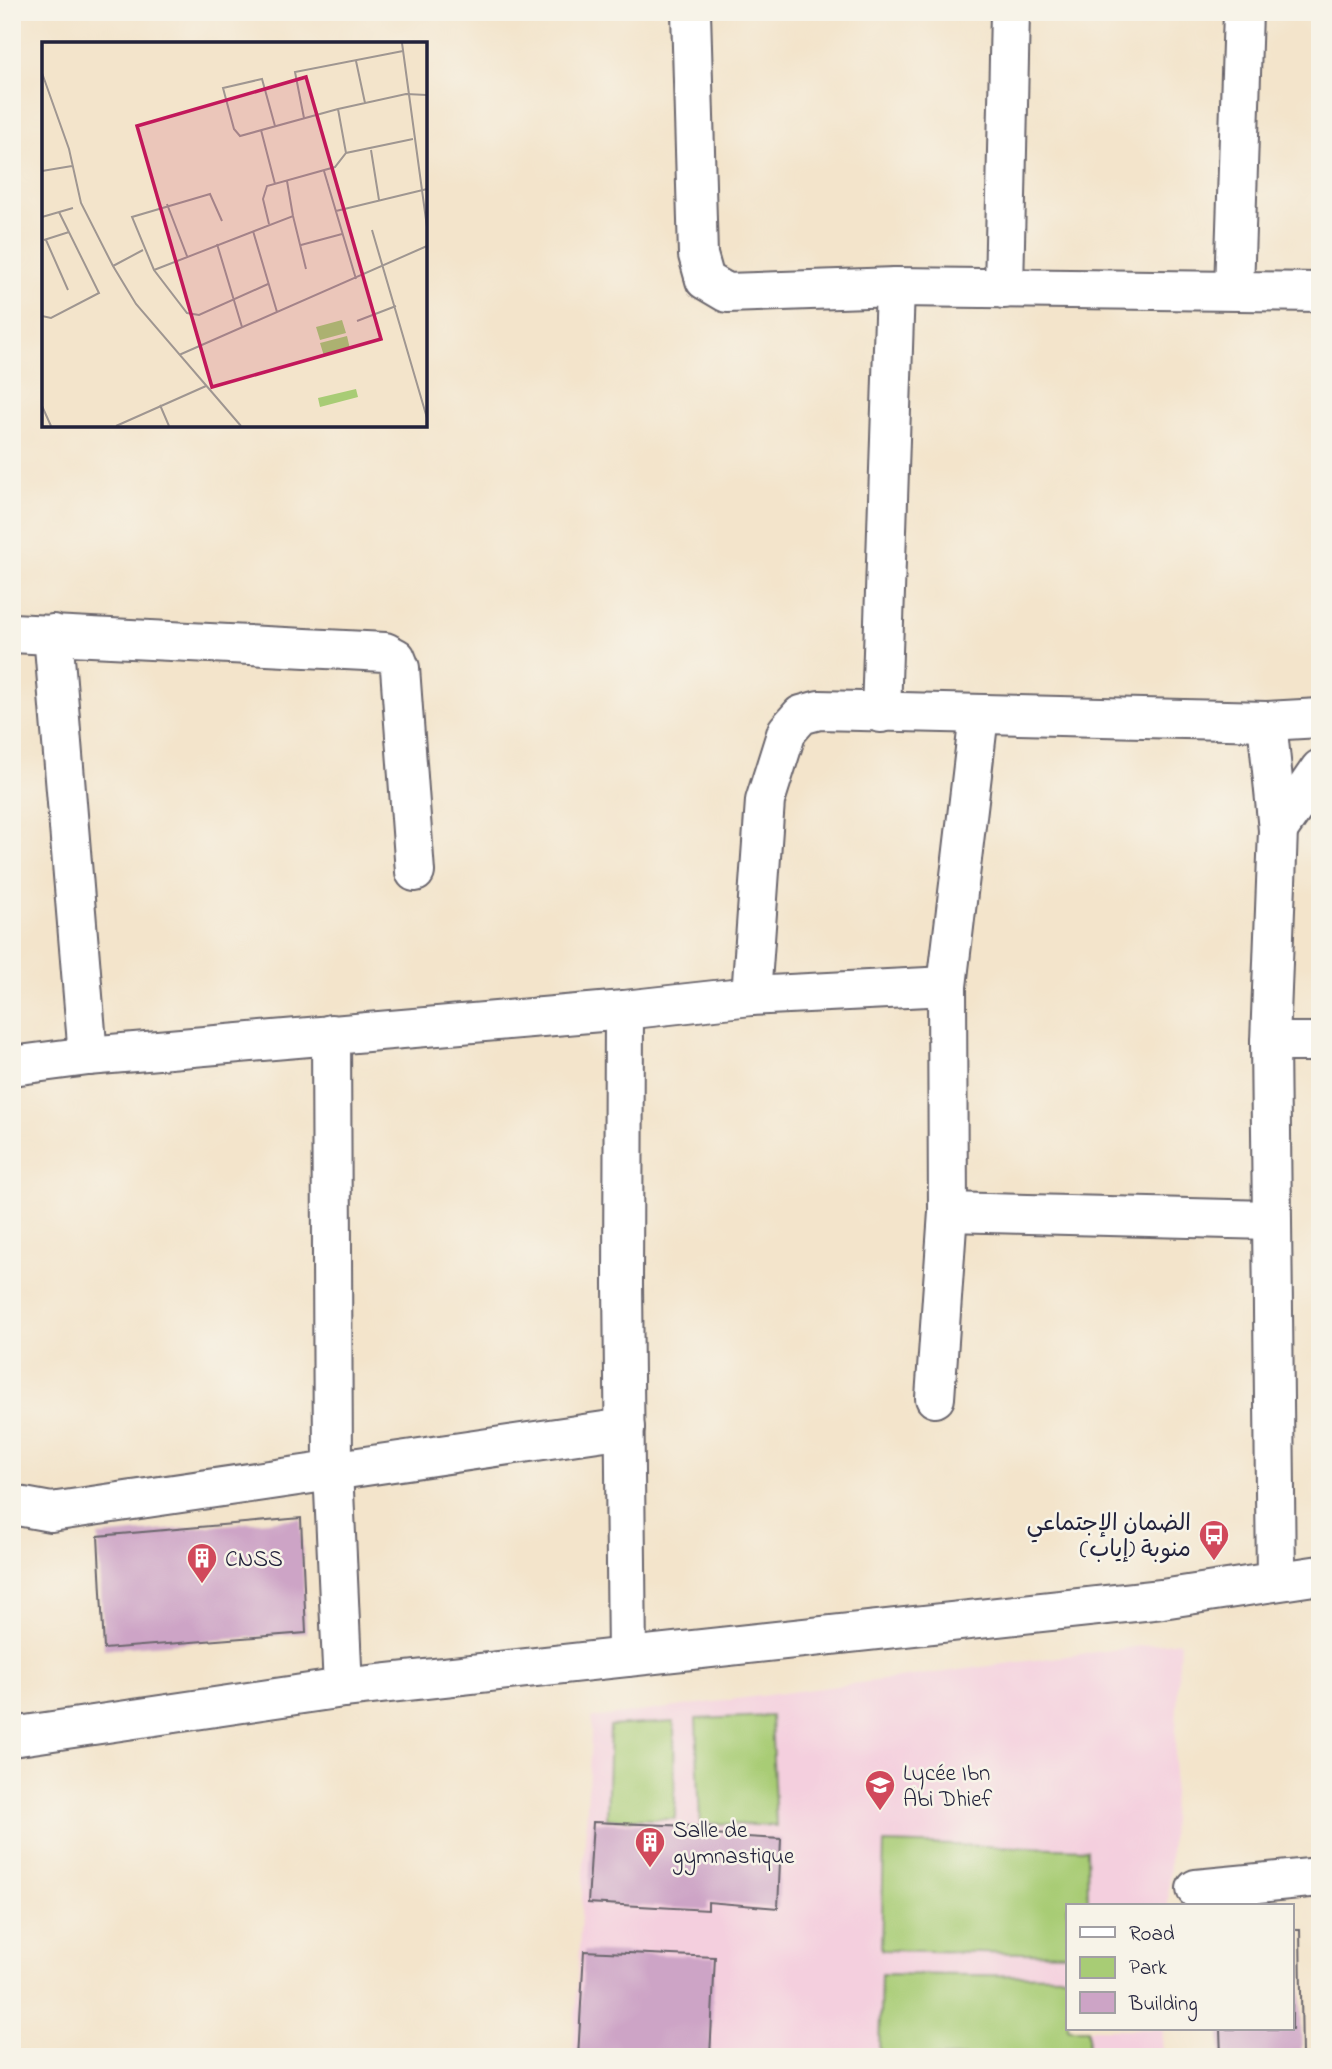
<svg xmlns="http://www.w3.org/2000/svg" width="1332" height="2069" font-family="'Indie Flower','Playpen Sans Arabic',sans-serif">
	<rect width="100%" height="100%" fill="#f7f3e8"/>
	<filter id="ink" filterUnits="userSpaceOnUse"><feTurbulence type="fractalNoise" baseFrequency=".0143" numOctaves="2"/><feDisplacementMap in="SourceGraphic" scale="14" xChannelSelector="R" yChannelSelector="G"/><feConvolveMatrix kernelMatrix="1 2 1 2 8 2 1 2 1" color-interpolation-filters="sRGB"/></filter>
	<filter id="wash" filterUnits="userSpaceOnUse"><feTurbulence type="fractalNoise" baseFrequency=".00686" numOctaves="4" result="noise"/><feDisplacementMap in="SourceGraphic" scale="28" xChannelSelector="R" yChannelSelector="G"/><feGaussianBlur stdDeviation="1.57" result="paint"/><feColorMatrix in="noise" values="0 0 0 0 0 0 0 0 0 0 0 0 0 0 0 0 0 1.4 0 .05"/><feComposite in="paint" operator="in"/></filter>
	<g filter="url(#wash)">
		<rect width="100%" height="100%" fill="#f3e4cb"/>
		<path fill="#f4cfde" d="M1180,1641l-12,265h-100v123h95l-1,28h-589l19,-339z"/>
		<g fill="#a8cc75" stroke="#657758" stroke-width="2">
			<path d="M771,1716l5,110 -76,-3 -4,-104z"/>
			<path d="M674,1722l1,97h-68l3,-93z"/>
			<path d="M884,1843l203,6 1,57h-20v48l-187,-4z"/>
			<path d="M881,1974l187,2v53h20v28h-209z"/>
		</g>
		<g id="blocks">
			<g fill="#cda4c6">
				<path d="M301,1518l5,115 -202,16 -6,-113z"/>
				<path d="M593,1822l120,5 -1,8 69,4 -3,69 -70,-6v8l-120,-7z"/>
				<path d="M1292,1929h8l2,128h-81l-1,-28h72z"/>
				<path d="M584,1951l131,6 -5,100h-132z"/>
			</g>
		</g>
	</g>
	<g filter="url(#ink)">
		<use href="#blocks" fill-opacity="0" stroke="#6b666d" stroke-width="2"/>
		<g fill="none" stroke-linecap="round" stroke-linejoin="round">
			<g stroke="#6b666d" stroke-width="42">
				<g id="minor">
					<path d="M691,12l7,243 7,25 22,13 168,-6 425,5"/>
					<path d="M1004,289l6,-277"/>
					<path d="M1234,290l9,-278"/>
					<path d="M12,633l373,19 11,6 4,10 15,204"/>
					<path d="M53,634l35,422"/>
					<path d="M881,713l14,-426"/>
					<path d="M1267,721l11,109 -8,212 6,538"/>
					<path d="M1278,830l42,-61"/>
					<path d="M947,986l32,-271"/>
					<path d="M751,996l14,-195 22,-70 14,-16 18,-5 448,11 53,-3"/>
					<path d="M624,1010l-1,274 4,373"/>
					<path d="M331,1034l2,435 10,219"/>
					<path d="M1270,1042h50"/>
					<path d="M12,1066l76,-10 536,-46 127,-14 196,-10 1,226 -13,186"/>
					<path d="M948,1212l322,8"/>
					<path d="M12,1503l6,3 33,6 574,-84"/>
					<path d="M12,1737l331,-49 819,-89 158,-24"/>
					<path d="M1196,1889l124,-12"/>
				</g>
			</g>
			<use href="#minor" stroke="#fff" stroke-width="38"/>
		</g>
	</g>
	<defs>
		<g id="bus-pin" transform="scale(1.575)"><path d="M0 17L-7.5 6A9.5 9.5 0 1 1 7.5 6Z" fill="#d1495b" stroke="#f7f3e8"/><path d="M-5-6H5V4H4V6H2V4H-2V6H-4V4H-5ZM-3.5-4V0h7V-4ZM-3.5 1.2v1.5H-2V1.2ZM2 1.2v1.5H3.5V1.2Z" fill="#fff"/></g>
		<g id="building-pin" transform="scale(1.575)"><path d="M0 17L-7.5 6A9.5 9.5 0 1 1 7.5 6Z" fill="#d1495b" stroke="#f7f3e8"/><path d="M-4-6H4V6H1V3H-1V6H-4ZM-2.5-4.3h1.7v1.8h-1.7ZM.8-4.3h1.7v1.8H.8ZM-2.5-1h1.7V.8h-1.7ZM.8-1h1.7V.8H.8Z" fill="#fff"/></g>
		<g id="school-pin" transform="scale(1.575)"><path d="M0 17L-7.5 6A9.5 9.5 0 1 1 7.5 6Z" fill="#d1495b" stroke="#f7f3e8"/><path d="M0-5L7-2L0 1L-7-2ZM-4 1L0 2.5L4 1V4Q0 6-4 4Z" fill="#fff"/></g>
	</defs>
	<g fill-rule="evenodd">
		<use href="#bus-pin" x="1214" y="1535"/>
		<use href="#building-pin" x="202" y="1558"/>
		<use href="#school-pin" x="880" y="1785"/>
		<use href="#building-pin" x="650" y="1842"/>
	</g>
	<g text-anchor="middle" stroke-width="5" stroke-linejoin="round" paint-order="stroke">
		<g font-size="23" fill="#22223b" stroke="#f7f3e8" text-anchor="start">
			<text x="1191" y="1530" text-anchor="end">الضمان الإجتماعي<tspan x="1191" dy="26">منوبة (إياب)</tspan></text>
			<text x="225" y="1566">CNSS</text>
			<text x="903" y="1780">Lycée Ibn<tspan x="903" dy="26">Abi Dhief</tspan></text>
			<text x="673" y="1837">Salle de<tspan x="673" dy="26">gymnastique</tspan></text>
		</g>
	</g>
	<g transform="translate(42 42)">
		<rect width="385" height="385" fill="#f3e4cb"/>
		<path d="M300,278l4,13 -26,7 -4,-13zM305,294l3,13 -26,7 -4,-13zM314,347l2,8 -38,10 -2,-9z" fill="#a8cc75"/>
		<path fill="none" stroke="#9f9691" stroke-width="2" d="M360,1l25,184M314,19l9,42M0,31l27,76 12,54 32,63 23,38 105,122M296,67l8,44M262,76l-9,-46 108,-21M233,84l-13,-47 -39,9 11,41 6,7 98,-27 68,-15 21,1M219,88l14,54M329,108l8,50M0,129l30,-5M282,129l32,108M245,139l6,35M125,162l20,52M294,169l91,-22M0,175l31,-9M180,179l-12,-27 -78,23 22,53 33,43 12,2 69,-31M227,182l-6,-25 4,-13 68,-19 11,-14 67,-14M330,188l55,188M211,189l24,81M2,198l25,-8M4,198l22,50M175,202l25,83M259,203l41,-11M71,224l30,-16M112,228l139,-54 13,53M0,274l9,2 48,-25 -40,-81M315,279l39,-15M137,313l248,-109M118,363l9,21M0,364l9,20M74,384l90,-40"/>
		<path fill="#c2185b" fill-opacity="0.15" stroke="#c2185b" stroke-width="3.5" d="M264,35l75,262 -169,48 -75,-261z"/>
		<rect width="385" height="385" fill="none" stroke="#22223b" stroke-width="3.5"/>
	</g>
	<rect width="1332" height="2069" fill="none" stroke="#f7f3e8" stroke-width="42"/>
	<rect x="1066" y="1904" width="228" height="126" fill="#f7f3e8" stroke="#a29fa3" stroke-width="2"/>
	<rect x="1080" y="1927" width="35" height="10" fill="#ffffff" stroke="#a29fa3" stroke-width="2"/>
	<text x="1129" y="1940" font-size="21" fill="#22223b">Road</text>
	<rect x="1080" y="1957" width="35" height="21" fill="#a8cc75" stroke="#a29fa3" stroke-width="2"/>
	<text x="1129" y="1974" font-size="21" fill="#22223b">Park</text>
	<rect x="1080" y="1992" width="35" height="21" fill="#cda4c6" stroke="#a29fa3" stroke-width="2"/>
	<text x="1129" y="2010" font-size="21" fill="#22223b">Building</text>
</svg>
